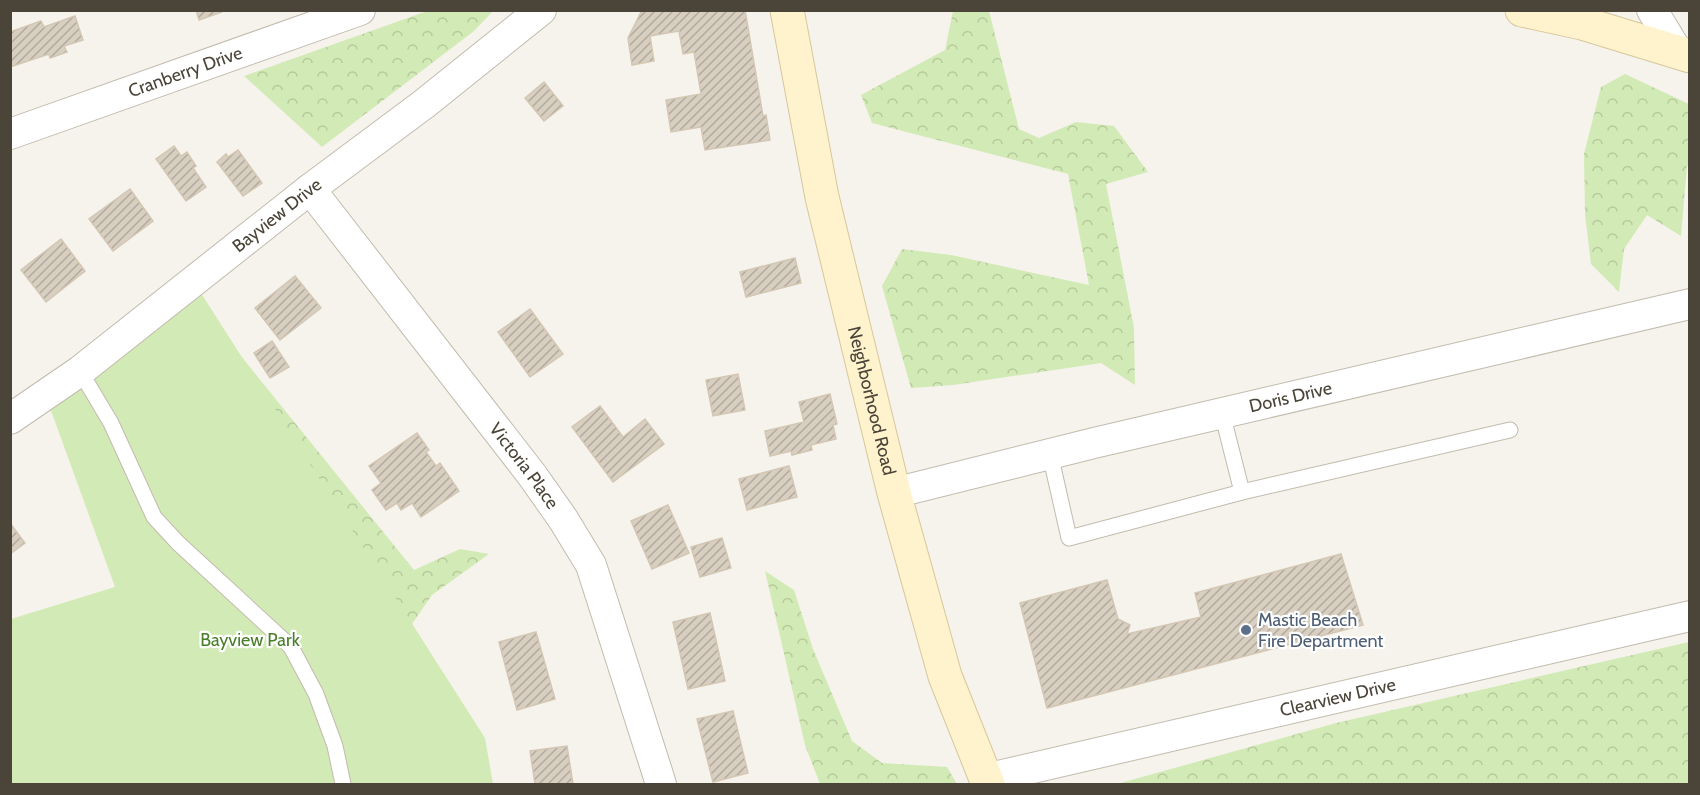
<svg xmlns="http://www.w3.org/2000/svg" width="1700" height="795" font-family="Cabin,sans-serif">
	<defs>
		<pattern id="forest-crowns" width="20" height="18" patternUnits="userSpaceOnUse" patternTransform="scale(1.5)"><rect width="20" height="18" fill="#d2eab5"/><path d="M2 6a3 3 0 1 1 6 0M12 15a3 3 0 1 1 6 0" fill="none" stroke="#b6ca9c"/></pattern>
		<pattern id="building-hatch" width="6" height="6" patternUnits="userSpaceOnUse" patternTransform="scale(1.5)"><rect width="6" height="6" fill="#d8cfc1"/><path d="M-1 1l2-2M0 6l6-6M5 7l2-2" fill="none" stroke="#b1aa9e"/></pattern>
	</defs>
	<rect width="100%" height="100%" fill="#f6f3ec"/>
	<g fill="url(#forest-crowns)">
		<path d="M430,10l63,1 -19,20 -152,116 -78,-71z"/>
		<path d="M953,11h36l30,118 20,9 37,-16 38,4 34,46 -42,12 28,144 1,57 -34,-22 -148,22 -42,3 -29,-102 20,-37 49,6 138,30 -21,-111 -196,-51 -11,-28 84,-45z"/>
		<path d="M1625,74l64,30 1,58 -3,4 -6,70 -34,-21 -23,34 -5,43 -28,-28 -6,-50 -1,-60 17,-67z"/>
		<path d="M206,313l208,257 46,-21 29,5 -57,41 -27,39z"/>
		<path d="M765,571l29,19 19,59 39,92 30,22 65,4 10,17h-137l-15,-39z"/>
		<path d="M1689,642v142h-572l219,-61z"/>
	</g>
	<path fill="#d2eab5" d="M199,290l286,448 8,46h-482v-165l104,-32 -66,-182z"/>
	<g fill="url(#building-hatch)" stroke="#d3c7b4" stroke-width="1.5">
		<path d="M196,10h26v2l-23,8z"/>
		<path d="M642,10h103l18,106 3,-1 4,25 -65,10 -4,-23 -30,5 -5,-32 35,-6 -7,-42 -11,2 -4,-23 -29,5 4,25 -22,4 -4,-27z"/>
		<path d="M75,16l8,24 -19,6 3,6 -17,6 -1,-4 -39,13v-35l31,-11 3,6z"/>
		<path d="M544,82l19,24 -19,15 -19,-23z"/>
		<path d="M174,146l7,10 6,-4 9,14 -3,2 13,19 -20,14 -30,-42z"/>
		<path d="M238,150l24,33 -19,13 -26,-34 9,-8 2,3z"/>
		<path d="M130,189l23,32 -40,30 -24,-32z"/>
		<path d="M61,239l24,32 -39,31 -25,-32z"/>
		<path d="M795,258l6,25 -55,14 -6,-25z"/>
		<path d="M295,276l26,32 -41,32 -25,-32z"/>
		<path d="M530,309l33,45 -33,23 -32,-45z"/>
		<path d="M272,341l17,26 -19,11 -16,-25z"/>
		<path d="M738,374l7,36 -32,6 -7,-36z"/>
		<path d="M830,394l7,30 -4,1 3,14 -25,6 1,5 -20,5 -1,-4 -21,5 -5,-25 39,-9 -5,-20z"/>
		<path d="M600,406l23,31 22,-18 19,25 -51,38 -41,-55z"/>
		<path d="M417,433l12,17 -3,2 10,14 4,-3 19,28 -38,26 -9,-14 -11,7 -4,-7 -11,7 -14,-20 9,-7 -12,-17z"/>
		<path d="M789,466l8,31 -50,13 -8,-31z"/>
		<path d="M668,505l21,48 -37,16 -21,-48z"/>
		<path d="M10,523l15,20 -15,11z"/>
		<path d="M722,538l9,30 -31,9 -9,-30z"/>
		<path d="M1341,554l22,71 -316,83 -27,-105 87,-23 11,39 12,6 -3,9 74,-17 -6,-24z"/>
		<path d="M710,613l15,68 -37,8 -15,-67z"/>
		<path d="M536,632l19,67 -38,11 -18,-68z"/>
		<path d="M733,711l15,62 -35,9 -16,-63z"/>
		<path d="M567,746l6,38h-38l-5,-33z"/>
	</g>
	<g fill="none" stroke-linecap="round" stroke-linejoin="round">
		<g stroke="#c2bbae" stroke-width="17">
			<g id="lane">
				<path d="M80,371l31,52 43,94 24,26 113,104 25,47 19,52 8,38"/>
				<path d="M1050,454l19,84 173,-46 -20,-79"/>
				<path d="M1242,492l268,-62"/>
			</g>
		</g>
		<g stroke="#c2bbae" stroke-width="32">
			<g id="street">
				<path d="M1652,10l25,41"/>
				<path id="s1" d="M10,134l350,-124"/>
				<path id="s2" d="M310,189l222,286 31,44 28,46 70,219"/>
				<path id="s3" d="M10,419l70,-48 230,-182 114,-85 117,-94"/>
				<path id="s4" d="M894,493l200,-50 596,-139"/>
				<path id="s5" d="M985,779l705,-163"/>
			</g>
		</g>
		<g stroke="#d6c79b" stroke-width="35">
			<g id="secondary">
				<path id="s6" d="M787,10l35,187 72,296 51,183 43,108"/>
				<path d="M1522,10l60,13 108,33"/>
			</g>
		</g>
		<use href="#lane" stroke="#fff" stroke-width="15"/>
		<use href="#street" stroke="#fff" stroke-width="30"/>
		<use href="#secondary" stroke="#fff3cd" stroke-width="33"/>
	</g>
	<circle fill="#5c6f8a" stroke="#fff" stroke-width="2" cx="1246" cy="630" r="6"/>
	<g text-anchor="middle" stroke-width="4.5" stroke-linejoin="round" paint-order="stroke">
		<g font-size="18" fill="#4b4439" stroke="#fff">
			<text dy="6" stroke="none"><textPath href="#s1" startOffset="186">Cranberry Drive</textPath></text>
			<text dy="6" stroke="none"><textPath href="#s3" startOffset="336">Bayview Drive</textPath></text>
			<text dy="6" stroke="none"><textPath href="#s4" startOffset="408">Doris Drive</textPath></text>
			<text dy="6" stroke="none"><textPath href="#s6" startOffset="400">Neighborhood Road</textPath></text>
			<text dy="6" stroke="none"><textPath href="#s2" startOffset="350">Victoria Place</textPath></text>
			<text dy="6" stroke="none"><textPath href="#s5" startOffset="362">Clearview Drive</textPath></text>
		</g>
		<g font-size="18" fill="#4e5e75" stroke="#fff" text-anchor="start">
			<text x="1258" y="626">Mastic Beach<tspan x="1258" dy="21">Fire Department</tspan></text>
		</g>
		<g font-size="18" fill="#4a7f2a" stroke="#fff">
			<text x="250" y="646">Bayview Park</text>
		</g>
	</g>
	<rect width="1700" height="795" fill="none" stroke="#4b4439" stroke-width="24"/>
</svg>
